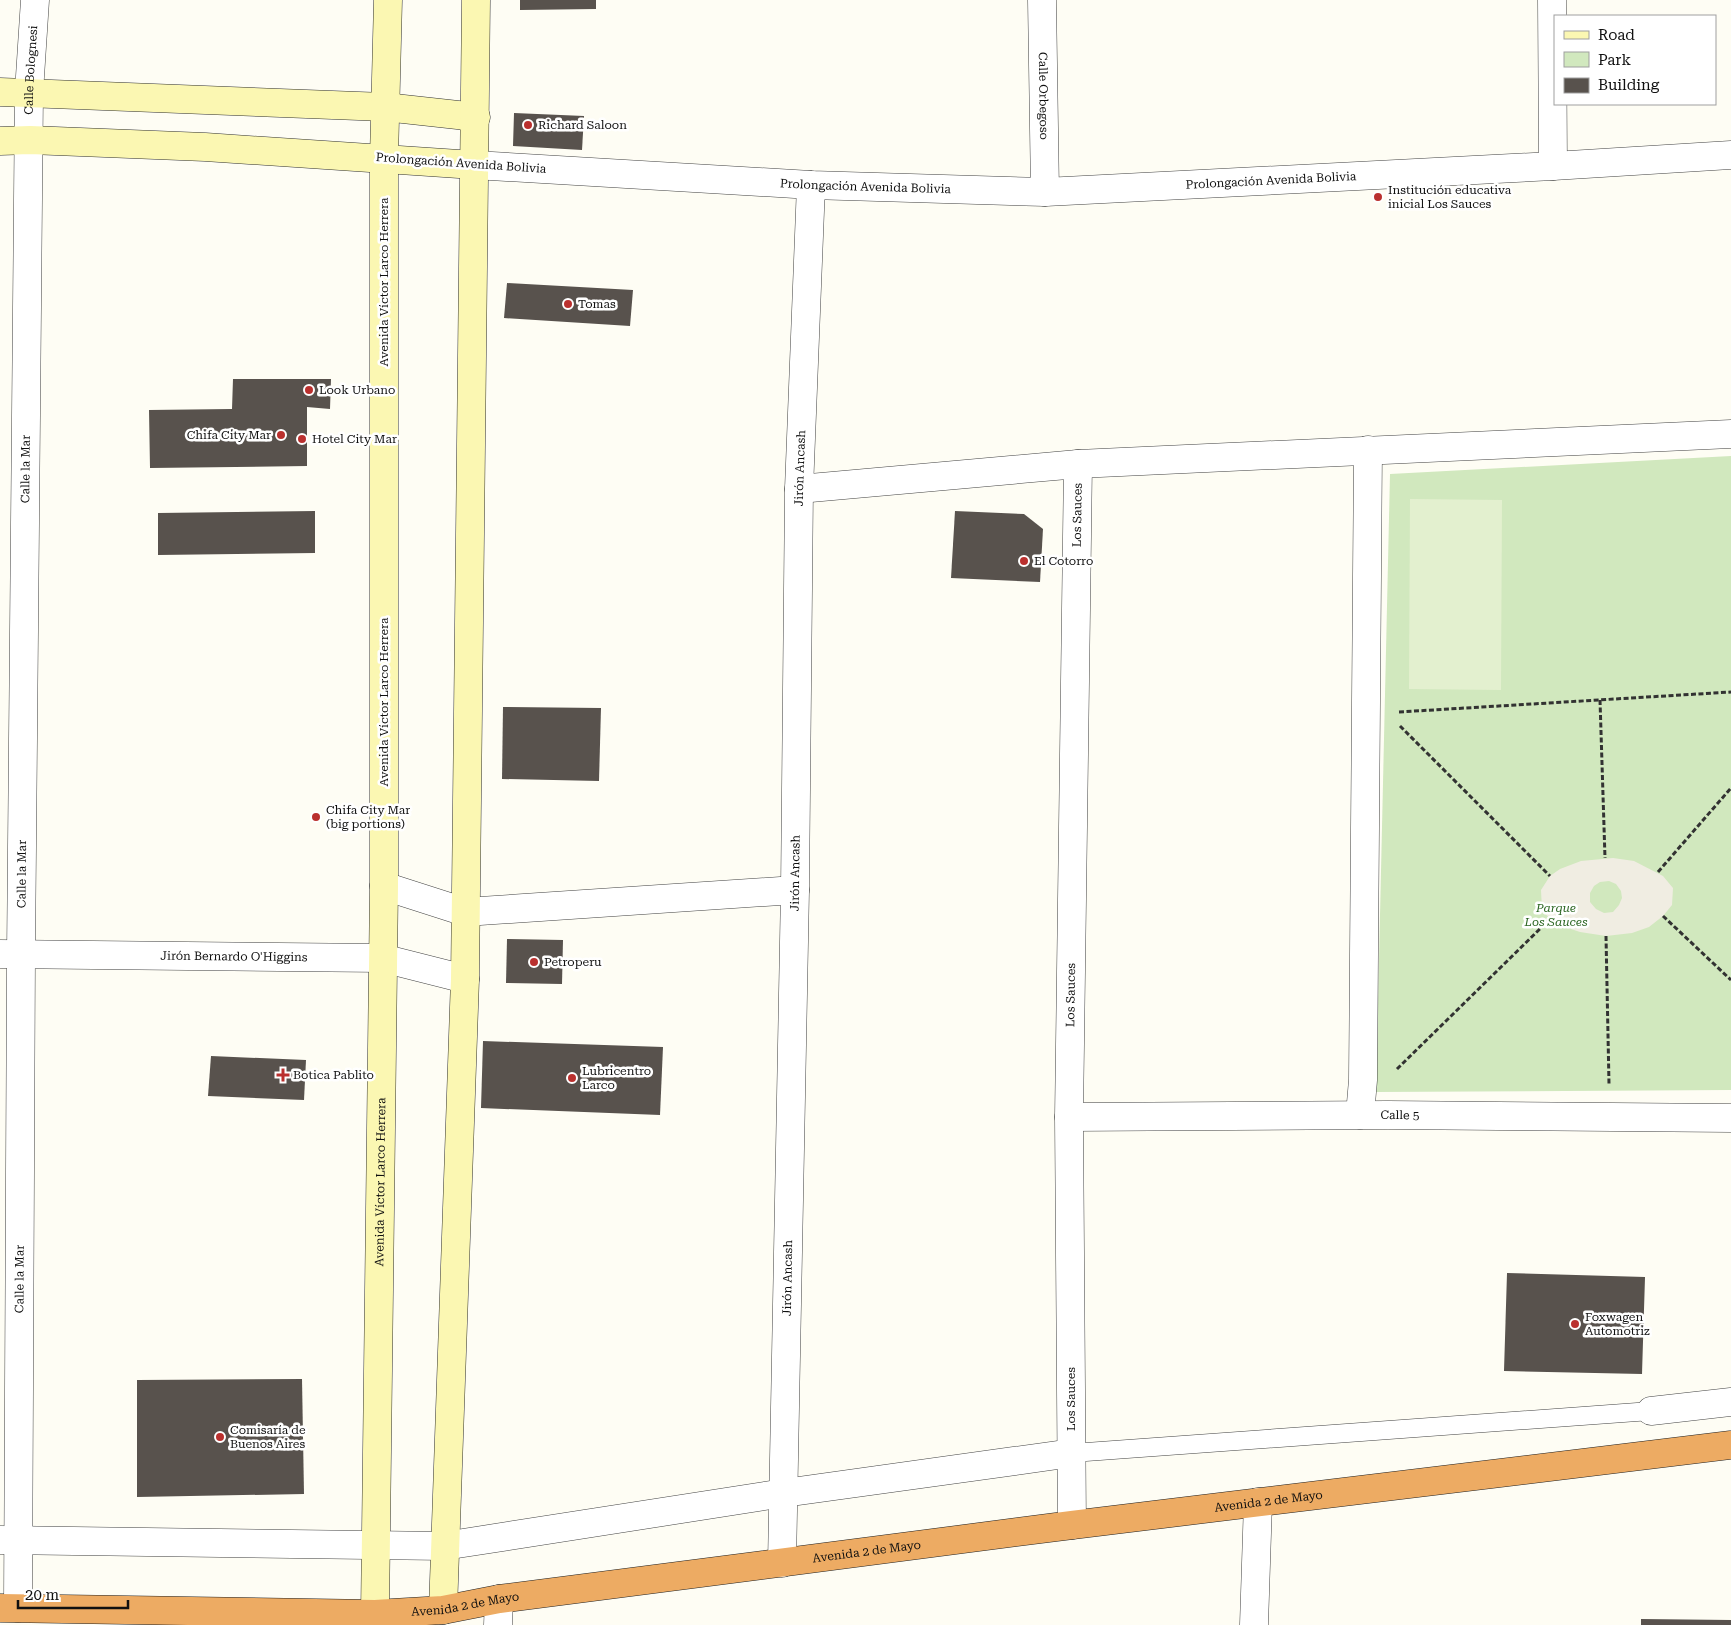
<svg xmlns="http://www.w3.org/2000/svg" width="1731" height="1625" font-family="'Roboto Serif',serif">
	<rect width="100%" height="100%" fill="#fefdf4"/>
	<path fill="#d1e8be" d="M1731,456v634l-355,2 14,-618z"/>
	<path fill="#e3f0cf" d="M1410,499l92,1 -1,190 -92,-1z"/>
	<path fill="#f0ede2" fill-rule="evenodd" d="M1613,858l21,3 29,15 10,12 -1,17 -9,11 -14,11 -17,6 -26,3 -26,-4 -15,-5 -15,-8 -8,-9 -1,-20 9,-14 10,-7 21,-8zM1609,881l7,3 5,7 1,7 -3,7 -6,7 -9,1 -8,-4 -6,-7v-9l4,-7 6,-4z"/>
	<g fill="#58524d">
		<path d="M520,0h76v9l-76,1z"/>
		<path d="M514,113l70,3 -2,34 -69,-4z"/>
		<path d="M507,283l126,7 -3,36 -126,-8z"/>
		<path d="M233,379h98l-1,30 -23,-2v59l-157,2 -1,-58 83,-1z"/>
		<path d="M315,511v42l-157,2v-42z"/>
		<path d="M955,511l69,3 19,15 -3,53 -89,-4z"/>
		<path d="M503,707l98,1 -2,73 -97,-2z"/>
		<path d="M507,939l56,1 -1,44 -56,-1z"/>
		<path d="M483,1041l180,6 -3,68 -179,-7z"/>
		<path d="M211,1056l95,4 -2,40 -96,-4z"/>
		<path d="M1507,1273l138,4 -3,97 -138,-3z"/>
		<path d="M302,1379l2,115 -167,3v-117z"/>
		<path d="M1641,1619l90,1v5h-90z"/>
	</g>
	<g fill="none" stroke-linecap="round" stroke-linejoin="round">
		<g stroke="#434343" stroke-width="19">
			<path id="lane" d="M1072,1453l579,-42"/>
		</g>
		<g stroke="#434343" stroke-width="29">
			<g id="street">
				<path id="s1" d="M1042,0l3,192"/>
				<path d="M1552,0l1,166"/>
				<path id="s2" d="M474,165l337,20 234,7 508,-26 178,-11"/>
				<path d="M799,489l279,-25 653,-30"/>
				<path d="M384,886l81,26 330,-22"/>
				<path id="s3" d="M0,954l382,4 83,21"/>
				<path d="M1360,1115l3,-35 5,-630"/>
				<path id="s4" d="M1069,1117l319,-2 343,3"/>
				<path d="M1651,1411l80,-9"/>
				<path id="s5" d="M1072,1525l-3,-408 9,-653"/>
				<path d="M1,1540l443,6 340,-53 288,-40"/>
				<path id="s6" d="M782,1563l13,-673 4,-401 12,-304"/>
				<path id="s7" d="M18,1608l3,-653 8,-863 6,-92"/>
				<path d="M498,1625l1,-26"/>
				<path d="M1254,1625l4,-123"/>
			</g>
		</g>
		<g stroke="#323232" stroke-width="29">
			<g id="secondary">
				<path d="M0,92l385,15 91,10"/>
				<path d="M0,141l30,-1 175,7 269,18"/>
				<path d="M443,1610l22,-631 11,-979"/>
				<path id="s8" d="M375,1614l9,-728v-728l4,-158"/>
			</g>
		</g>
		<g stroke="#212121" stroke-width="29">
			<g id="highway">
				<path id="s9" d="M0,1608l375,6 68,-4 56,-11 573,-74 659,-80"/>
			</g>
		</g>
		<g stroke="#323232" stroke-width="3" stroke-dasharray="5 2.5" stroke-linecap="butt">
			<path d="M1600,700l5,158"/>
			<path d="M1399,712l332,-20"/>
			<path d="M1400,726l150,150"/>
			<path d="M1658,872l73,-84"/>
			<path d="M1663,916l68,64"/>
			<path d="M1606,936l3,148"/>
			<path d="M1397,1069l153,-150"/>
		</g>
		<use href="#lane" stroke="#fff" stroke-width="18"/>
		<use href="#street" stroke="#fff" stroke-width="28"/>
		<use href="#secondary" stroke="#fbf7b2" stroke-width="28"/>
		<use href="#highway" stroke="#edab63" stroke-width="28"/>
	</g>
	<g fill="#ba302e" stroke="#fff" stroke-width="2">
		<circle cx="528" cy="125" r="5"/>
		<circle cx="1378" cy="197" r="5"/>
		<circle cx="568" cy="304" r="5"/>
		<circle cx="309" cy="390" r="5"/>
		<circle cx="281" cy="435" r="5"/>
		<circle cx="302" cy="439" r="5"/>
		<circle cx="1024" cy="561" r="5"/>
		<circle cx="316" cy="817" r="5"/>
		<circle cx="534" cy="962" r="5"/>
		<path d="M280.5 1067.5h5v5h5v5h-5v5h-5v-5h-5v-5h5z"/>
		<circle cx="572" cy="1078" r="5"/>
		<circle cx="1575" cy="1324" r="5"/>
		<circle cx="220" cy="1437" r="5"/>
	</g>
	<g text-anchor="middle" stroke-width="5" stroke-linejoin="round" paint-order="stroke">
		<g font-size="12" fill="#101010" stroke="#fff">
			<text dy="4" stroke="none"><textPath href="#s7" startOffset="1538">Calle Bolognesi</textPath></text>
			<text dy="4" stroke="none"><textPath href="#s1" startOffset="96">Calle Orbegoso</textPath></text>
			<text transform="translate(461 163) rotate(4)" y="4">Prolongación Avenida Bolivia</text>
			<text dy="4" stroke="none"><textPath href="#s2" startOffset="798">Prolongación Avenida Bolivia</textPath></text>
			<text dy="4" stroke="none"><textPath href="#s2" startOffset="392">Prolongación Avenida Bolivia</textPath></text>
			<text transform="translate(384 282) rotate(-90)" y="4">Avenida Víctor Larco Herrera</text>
			<text dy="4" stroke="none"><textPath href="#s7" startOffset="1139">Calle la Mar</textPath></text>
			<text dy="4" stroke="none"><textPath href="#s6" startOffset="1095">Jirón Ancash</textPath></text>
			<text dy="4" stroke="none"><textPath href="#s5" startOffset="1010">Los Sauces</textPath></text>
			<text transform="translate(384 702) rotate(-90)" y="4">Avenida Víctor Larco Herrera</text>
			<text dy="4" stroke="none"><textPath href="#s7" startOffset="734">Calle la Mar</textPath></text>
			<text dy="4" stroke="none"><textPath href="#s6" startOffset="690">Jirón Ancash</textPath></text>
			<text dy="4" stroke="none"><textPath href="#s3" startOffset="234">Jirón Bernardo O'Higgins</textPath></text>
			<text dy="4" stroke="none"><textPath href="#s5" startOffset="530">Los Sauces</textPath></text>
			<text dy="4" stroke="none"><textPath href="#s4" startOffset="331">Calle 5</textPath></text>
			<text dy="4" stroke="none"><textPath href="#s8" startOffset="432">Avenida Víctor Larco Herrera</textPath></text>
			<text dy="4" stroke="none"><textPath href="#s7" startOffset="329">Calle la Mar</textPath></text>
			<text dy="4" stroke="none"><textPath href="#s6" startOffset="285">Jirón Ancash</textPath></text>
			<text transform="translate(1071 1399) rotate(-90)" y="4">Los Sauces</text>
			<text dy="4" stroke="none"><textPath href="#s9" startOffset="1276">Avenida 2 de Mayo</textPath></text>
			<text dy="4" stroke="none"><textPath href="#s9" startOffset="871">Avenida 2 de Mayo</textPath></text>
			<text dy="4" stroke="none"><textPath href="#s9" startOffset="466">Avenida 2 de Mayo</textPath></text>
		</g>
		<g font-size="12" fill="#101010" stroke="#fff" text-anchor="start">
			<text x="538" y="129">Richard Saloon</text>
			<text x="1388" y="194">Institución educativa<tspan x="1388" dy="14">inicial Los Sauces</tspan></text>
			<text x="578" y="308">Tomas</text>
			<text x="319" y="394">Look Urbano</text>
			<text x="271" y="439" text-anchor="end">Chifa City Mar</text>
			<text x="312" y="443">Hotel City Mar</text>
			<text x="1034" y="565">El Cotorro</text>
			<text x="326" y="814">Chifa City Mar<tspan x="326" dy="14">(big portions)</tspan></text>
			<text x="544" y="966">Petroperu</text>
			<text x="582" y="1075">Lubricentro<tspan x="582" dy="14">Larco</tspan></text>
			<text x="293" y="1079">Botica Pablito</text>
			<text x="1585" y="1321">Foxwagen<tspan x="1585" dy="14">Automotriz</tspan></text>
			<text x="230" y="1434">Comisaría de<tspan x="230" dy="14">Buenos Aires</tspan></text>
		</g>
		<g font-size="12" font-style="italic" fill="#2c6623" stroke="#fff">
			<text x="1556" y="912">Parque<tspan x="1556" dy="14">Los Sauces</tspan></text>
		</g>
	</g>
	<rect x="1554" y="15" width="162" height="90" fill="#ffffff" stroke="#9f9f9f"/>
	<rect x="1564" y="31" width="25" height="8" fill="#fbf7b2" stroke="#9f9f9f"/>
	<text x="1598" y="40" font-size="15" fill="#101010">Road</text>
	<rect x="1564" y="52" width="25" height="15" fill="#d1e8be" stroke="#9f9f9f"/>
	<text x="1598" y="65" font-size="15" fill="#101010">Park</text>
	<rect x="1564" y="78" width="25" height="15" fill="#58524d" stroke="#9f9f9f"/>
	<text x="1598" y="90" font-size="15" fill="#101010">Building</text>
	<path d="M18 1600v8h110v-8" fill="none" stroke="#101010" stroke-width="2.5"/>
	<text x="25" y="1600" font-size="15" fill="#101010" stroke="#ffffff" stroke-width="4" paint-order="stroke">20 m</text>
</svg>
